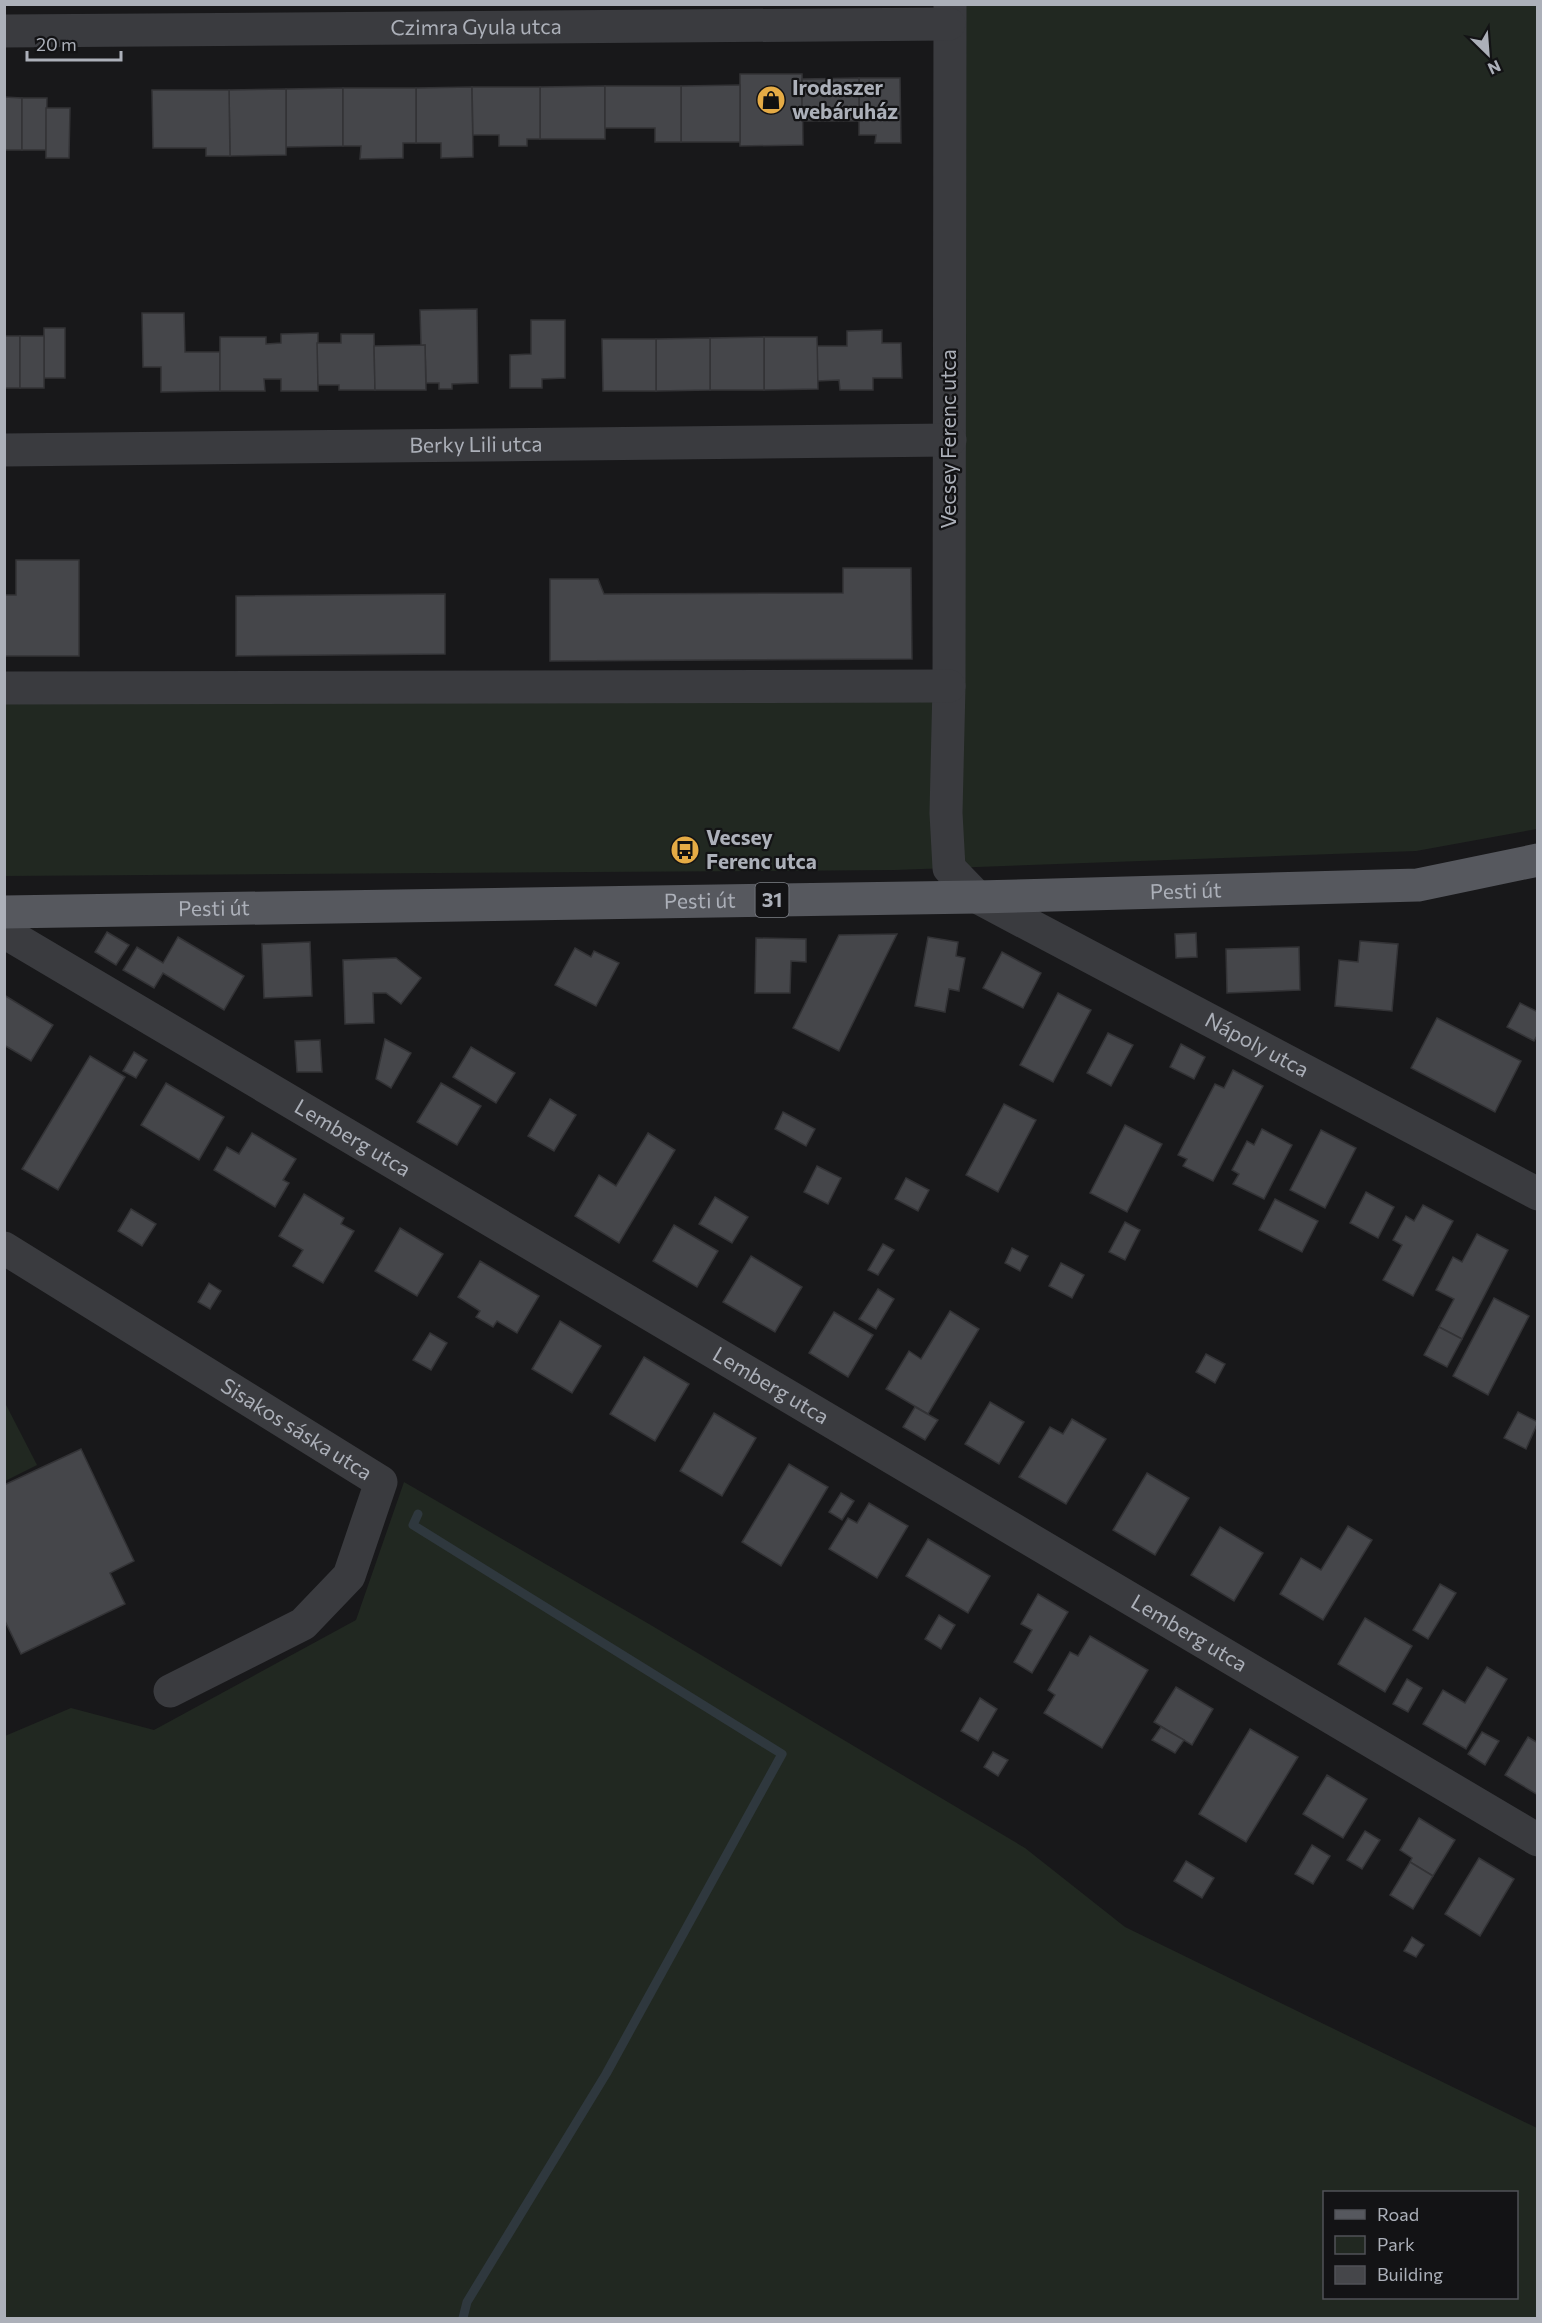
<svg xmlns="http://www.w3.org/2000/svg" width="1542" height="2323" font-family="Commissioner,sans-serif">
	<rect width="100%" height="100%" fill="#18181a"/>
	<g fill="#212821" fill-rule="evenodd">
		<path d="M950,5h587v824l-121,22 -521,19 -890,6 -1,-188 945,-2z"/>
		<path d="M4,1401l33,64 -32,16h-1z"/>
		<path d="M404,1482l245,142 376,224 100,79 412,201v190h-1532v-582l66,-28 83,22 202,-110zM1324,2192h192v106h-192z"/>
	</g>
	<g fill="none" stroke-linecap="round" stroke-linejoin="round">
		<path stroke="#2f383e" stroke-width="9" d="M418,1514l-5,11 369,229 -176,320 -139,228 -4,16"/>
	</g>
	<g fill="#45464a" stroke="#333336" stroke-width="1.5">
		<path d="M740,74h62l1,71 -63,1z"/>
		<path d="M859,78h41l1,65h-26l1,-8h-17z"/>
		<path d="M859,78v43h-57v-42z"/>
		<path d="M740,85v57h-59v-56z"/>
		<path d="M605,86v53h-65v-52z"/>
		<path d="M605,86h76v56h-26v-14h-50z"/>
		<path d="M472,87l1,70 -32,1v-15h-25v-55z"/>
		<path d="M472,87h68v52h-13v7h-28v-11h-26z"/>
		<path d="M343,88v58l-57,1v-58z"/>
		<path d="M343,88h73v55h-13v15l-43,1 1,-13h-18z"/>
		<path d="M286,89v66l-56,1 -1,-66z"/>
		<path d="M152,90h77l1,66h-24v-8h-53z"/>
		<path d="M4,97l18,1v52h-18z"/>
		<path d="M22,98h25l-1,52h-24z"/>
		<path d="M46,108h24l-1,50h-23z"/>
		<path d="M477,309l1,74 -26,1v5h-13v-6h-13l-1,-38 -4,1 -1,-36z"/>
		<path d="M142,313h42l1,39h35v39l-59,1v-25h-18z"/>
		<path d="M531,320h34v58l-23,1v9h-32v-33l21,-1z"/>
		<rect x="44" y="328" width="21" height="50"/>
		<path d="M882,330v13h19l1,35h-29v12h-33l-1,-10 -22,1v-35h30v-15z"/>
		<path d="M318,333v58h-37v-12h-17l1,12h-45v-54h46v7l15,-1v-9z"/>
		<path d="M341,334h33l1,56h-36v-5h-21l-1,-42h24z"/>
		<rect x="4" y="336" width="16" height="52"/>
		<rect x="20" y="336" width="24" height="52"/>
		<path d="M764,337h53l1,52 -54,1z"/>
		<path d="M764,337v53h-54v-52z"/>
		<path d="M710,338v52l-54,1v-52z"/>
		<path d="M602,339h54v52h-53z"/>
		<path d="M425,345l1,45h-51l-1,-44z"/>
		<path d="M16,560h63v96h-75v-61h12z"/>
		<path d="M843,568h68l1,91 -362,2v-82h48l6,15 239,-1z"/>
		<path d="M445,594v60l-209,2v-60z"/>
		<path d="M107,932l22,13 -13,20 -21,-13z"/>
		<path d="M1196,933l1,24 -21,1 -1,-24z"/>
		<path d="M897,934l-58,117 -46,-23 46,-93z"/>
		<path d="M178,937l66,39 -20,34 -61,-37 -9,15 -31,-18 14,-23 26,16z"/>
		<path d="M928,937l30,5 -2,14 9,2 -6,33 -10,-2 -4,23 -30,-6z"/>
		<path d="M756,938l50,1v23l-15,-1 -1,32h-35z"/>
		<path d="M1360,941l38,3 -6,67 -57,-5 4,-46 19,2z"/>
		<path d="M310,942l2,54 -48,2 -2,-54z"/>
		<path d="M1299,947l1,43 -73,3 -1,-44z"/>
		<path d="M575,948l16,9 3,-6 25,12 -23,43 -41,-21z"/>
		<path d="M1002,952l39,21 -18,35 -40,-20z"/>
		<path d="M396,958l25,20 -20,26 -15,-11h-13l1,30 -29,1 -2,-64z"/>
		<path d="M1058,993l33,17 -38,72 -33,-17z"/>
		<path d="M4,995l49,30 -22,36 -27,-16z"/>
		<path d="M1520,1003l18,9v22l-4,7 -27,-14z"/>
		<path d="M1437,1018l84,43 -26,51 -84,-44z"/>
		<path d="M1108,1033l25,12 -22,41 -24,-13z"/>
		<path d="M385,1039l26,14 -20,35 -15,-9z"/>
		<path d="M320,1040l2,32h-25l-2,-31z"/>
		<path d="M1181,1044l24,13 -11,22 -24,-12z"/>
		<path d="M471,1047l44,26 -19,30 -43,-26z"/>
		<path d="M134,1052l13,8 -11,18 -13,-7z"/>
		<path d="M90,1056l35,21 -67,113 -36,-21z"/>
		<path d="M1233,1070l30,16 -50,95 -30,-15 4,-7 -9,-4 37,-71 9,4z"/>
		<path d="M166,1083l58,34 -25,43 -58,-35z"/>
		<path d="M441,1083l40,23 -24,39 -40,-23z"/>
		<path d="M550,1099l26,16 -22,36 -26,-15z"/>
		<path d="M1004,1104l32,16 -38,72 -32,-17z"/>
		<path d="M783,1112l32,17 -9,17 -31,-17z"/>
		<path d="M1125,1125l37,19 -35,68 -37,-19z"/>
		<path d="M1262,1129l30,16 -28,54 -31,-15 6,-10 -7,-4 15,-29 7,4z"/>
		<path d="M1321,1130l35,18 -31,60 -35,-18z"/>
		<path d="M252,1133l44,26 -13,21 6,3 -14,24 -61,-37 13,-23 12,7z"/>
		<path d="M648,1133l27,17 -56,93 -44,-27 24,-41 17,11z"/>
		<path d="M817,1166l24,12 -13,26 -24,-12z"/>
		<path d="M906,1178l23,12 -11,21 -23,-12z"/>
		<path d="M1366,1192l28,15 -16,31 -28,-15z"/>
		<path d="M304,1194l40,24 -3,6 13,7 -31,52 -30,-17 10,-16 -24,-14z"/>
		<path d="M715,1197l33,20 -16,26 -33,-19z"/>
		<path d="M1275,1199l43,22 -16,31 -43,-22z"/>
		<path d="M1423,1205l30,16 -40,75 -30,-16 19,-35 -9,-5 13,-24 8,5z"/>
		<path d="M131,1209l25,15 -14,22 -24,-15z"/>
		<path d="M1125,1222l15,8 -15,30 -16,-8z"/>
		<path d="M674,1225l44,26 -21,36 -44,-26z"/>
		<path d="M400,1228l43,26 -26,42 -42,-25z"/>
		<path d="M1477,1234l31,16 -46,89 -23,-12 15,-28 -18,-9 17,-33 9,5z"/>
		<path d="M883,1244l11,6 -16,25 -10,-5z"/>
		<path d="M1012,1248l16,8 -8,15 -15,-8z"/>
		<path d="M751,1256l51,31 -27,45 -52,-30z"/>
		<path d="M480,1261l59,35 -22,37 -20,-12 -4,6 -17,-10 4,-6 -22,-14z"/>
		<path d="M1061,1263l23,12 -12,23 -23,-12z"/>
		<path d="M209,1283l12,8 -11,18 -12,-7z"/>
		<path d="M878,1289l16,10 -18,30 -17,-10z"/>
		<path d="M1494,1298l35,18 -41,79 -35,-19z"/>
		<path d="M950,1311l29,18 -51,85 -42,-25 23,-38 12,8z"/>
		<path d="M834,1312l39,23 -25,42 -39,-24z"/>
		<path d="M560,1321l41,25 -29,47 -40,-24z"/>
		<path d="M1439,1327l23,12 -15,28 -23,-12z"/>
		<path d="M430,1333l17,10 -16,27 -18,-10z"/>
		<path d="M1206,1354l19,10 -10,19 -19,-11z"/>
		<path d="M644,1357l45,27 -34,57 -45,-27z"/>
		<path d="M990,1402l34,20 -25,42 -34,-20z"/>
		<path d="M915,1407l23,13 -13,20 -22,-13z"/>
		<path d="M1518,1412l20,10 -12,27 -22,-11z"/>
		<path d="M714,1413l42,25 -34,58 -42,-25z"/>
		<path d="M1072,1419l34,20 -40,65 -47,-27 31,-50 13,7z"/>
		<path d="M81,1449l53,112 -24,12 15,31 -104,50 -17,-35v-134z"/>
		<path d="M789,1464l39,23 -47,79 -39,-24z"/>
		<path d="M1147,1473l42,25 -34,57 -42,-25z"/>
		<path d="M841,1493l13,8 -12,19 -13,-8z"/>
		<path d="M869,1503l39,23 -31,52 -48,-29 19,-31 9,5z"/>
		<path d="M1348,1526l24,14 -49,80 -43,-26 21,-36 20,12z"/>
		<path d="M1220,1527l43,26 -29,48 -43,-26z"/>
		<path d="M928,1539l62,37 -22,37 -62,-37z"/>
		<path d="M1440,1584l16,9 -28,46 -15,-9z"/>
		<path d="M1038,1594l30,18 -36,61 -18,-11 18,-32 -11,-6z"/>
		<path d="M939,1615l16,10 -14,24 -16,-10z"/>
		<path d="M1365,1618l47,28 -27,46 -47,-28z"/>
		<path d="M1090,1636l58,34 -46,78 -58,-35 11,-18 -7,-5 22,-38 8,4z"/>
		<path d="M1487,1667l20,12 -41,70 -43,-25 20,-34 22,13z"/>
		<path d="M1407,1679l15,9 -14,24 -15,-8z"/>
		<path d="M1176,1687l37,22 -21,36 -38,-23z"/>
		<path d="M980,1698l17,11 -19,32 -17,-10z"/>
		<path d="M1161,1727l23,13 -9,13 -23,-13z"/>
		<path d="M1250,1729l48,28 -52,85 -47,-28z"/>
		<path d="M1482,1732l17,9 -14,24 -17,-11z"/>
		<path d="M1528,1737l10,6v52l-33,-20z"/>
		<path d="M993,1752l15,8 -10,16 -14,-9z"/>
		<path d="M1327,1775l40,24 -24,39 -40,-24z"/>
		<path d="M1419,1818l36,22 -22,36 -23,-14 2,-4 -12,-8z"/>
		<path d="M1365,1831l15,9 -18,29 -15,-9z"/>
		<path d="M1312,1845l18,11 -17,28 -18,-10z"/>
		<path d="M1479,1858l35,21 -34,57 -35,-22z"/>
		<path d="M1186,1861l28,17 -12,20 -28,-17z"/>
		<path d="M1410,1862l23,14 -20,33 -23,-14z"/>
		<path d="M1412,1937l12,8 -8,12 -12,-6z"/>
	</g>
	<g fill="none" stroke-linecap="round" stroke-linejoin="round">
		<g stroke="#3a3b3f" stroke-width="33">
			<path id="s1" d="M950,4l-1,682 -3,127 3,55 28,29 561,297"/>
			<path id="s2" d="M4,31l945,-7"/>
			<path id="s3" d="M4,450l946,-10"/>
			<path d="M4,688l945,-2"/>
			<path id="s4" d="M4,932l1534,908"/>
			<path id="s5" d="M4,1248l377,234 -32,94 -46,48 -133,67"/>
		</g>
		<path stroke="#56585e" stroke-width="33" id="s6" d="M4,912l973,-15 441,-12 120,-25"/>
	</g>
	<defs>
		<g id="shop-disc" transform="scale(1.5)"><circle r="9.5" fill="#e5ab45" stroke="#131315"/><path d="M-5-2.5h2.3a2.7 3.5 0 0 1 5.4 0H5L5.5 6h-11ZM-1.5-2.5h3a1.5 2.3 0 0 0-3 0Z" fill="#111"/></g>
		<g id="bus-disc" transform="scale(1.5)"><circle r="9.5" fill="#e5ab45" stroke="#131315"/><path d="M-5-6H5V4H4V6H2V4H-2V6H-4V4H-5ZM-3.5-4V0h7V-4ZM-3.5 1.2v1.5H-2V1.2ZM2 1.2v1.5H3.5V1.2Z" fill="#111"/></g>
	</defs>
	<g fill-rule="evenodd">
		<use href="#shop-disc" x="771" y="100"/>
		<use href="#bus-disc" x="685" y="850"/>
	</g>
	<g text-anchor="middle" stroke-width="4.5" stroke-linejoin="round" paint-order="stroke">
		<rect fill="#131315" stroke="#7e8188" stroke-width="1.5" x="755.5" y="883" width="33" height="34" rx="4.5"/>
		<g font-size="20" font-weight="bold" fill="#acb0b9">
			<text x="772" y="907">31</text>
		</g>
		<g font-size="21" fill="#acb0b9" stroke="#131315">
			<text dy="7" stroke="none"><textPath href="#s2" startOffset="472">Czimra Gyula utca</textPath></text>
			<text transform="translate(949 439) rotate(-90)" y="7">Vecsey Ferenc utca</text>
			<text dy="7" stroke="none"><textPath href="#s3" startOffset="472">Berky Lili utca</textPath></text>
			<text dy="7" stroke="none"><textPath href="#s6" startOffset="1182">Pesti út</textPath></text>
			<text dy="7" stroke="none"><textPath href="#s6" startOffset="696">Pesti út</textPath></text>
			<text dy="7" stroke="none"><textPath href="#s6" startOffset="210">Pesti út</textPath></text>
			<text dy="7" stroke="none"><textPath href="#s1" startOffset="1221">Nápoly utca</textPath></text>
			<text dy="7" stroke="none"><textPath href="#s4" startOffset="405">Lemberg utca</textPath></text>
			<text dy="7" stroke="none"><textPath href="#s4" startOffset="891">Lemberg utca</textPath></text>
			<text dy="7" stroke="none"><textPath href="#s5" startOffset="344">Sisakos sáska utca</textPath></text>
			<text dy="7" stroke="none"><textPath href="#s4" startOffset="1377">Lemberg utca</textPath></text>
		</g>
		<g font-size="21" font-weight="bold" fill="#acb0b9" stroke="#131315" text-anchor="start">
			<text x="792" y="95">Irodaszer<tspan x="792" dy="24">webáruház</tspan></text>
			<text x="706" y="845">Vecsey<tspan x="706" dy="24">Ferenc utca</tspan></text>
		</g>
	</g>
	<rect width="1542" height="2323" fill="none" stroke="#acb0b9" stroke-width="12"/>
	<rect x="1323" y="2191" width="195" height="108" fill="#131315" stroke="#505257" stroke-width="1.5"/>
	<rect x="1335" y="2210" width="30" height="9" fill="#56585e" stroke="#505257" stroke-width="1.5"/>
	<text x="1377" y="2221" font-size="18" fill="#acb0b9">Road</text>
	<rect x="1335" y="2236" width="30" height="18" fill="#212821" stroke="#505257" stroke-width="1.5"/>
	<text x="1377" y="2251" font-size="18" fill="#acb0b9">Park</text>
	<rect x="1335" y="2266" width="30" height="18" fill="#45464a" stroke="#505257" stroke-width="1.5"/>
	<text x="1377" y="2281" font-size="18" fill="#acb0b9">Building</text>
	<g transform="translate(1488 54) rotate(155)" stroke="#131315" stroke-width="4.5" paint-order="stroke">
	<path d="M0-4.5L10 22L0 15L-10 22Z" fill="#acb0b9"/>
	<text y="-9" font-size="16" font-weight="bold" text-anchor="middle" fill="#acb0b9">N</text>
	</g>
	<path d="M27 51v9h94v-9" fill="none" stroke="#acb0b9" stroke-width="3"/>
	<text x="36" y="51" font-size="18" fill="#acb0b9" stroke="#131315" stroke-width="4.5" paint-order="stroke">20 m</text>
</svg>
